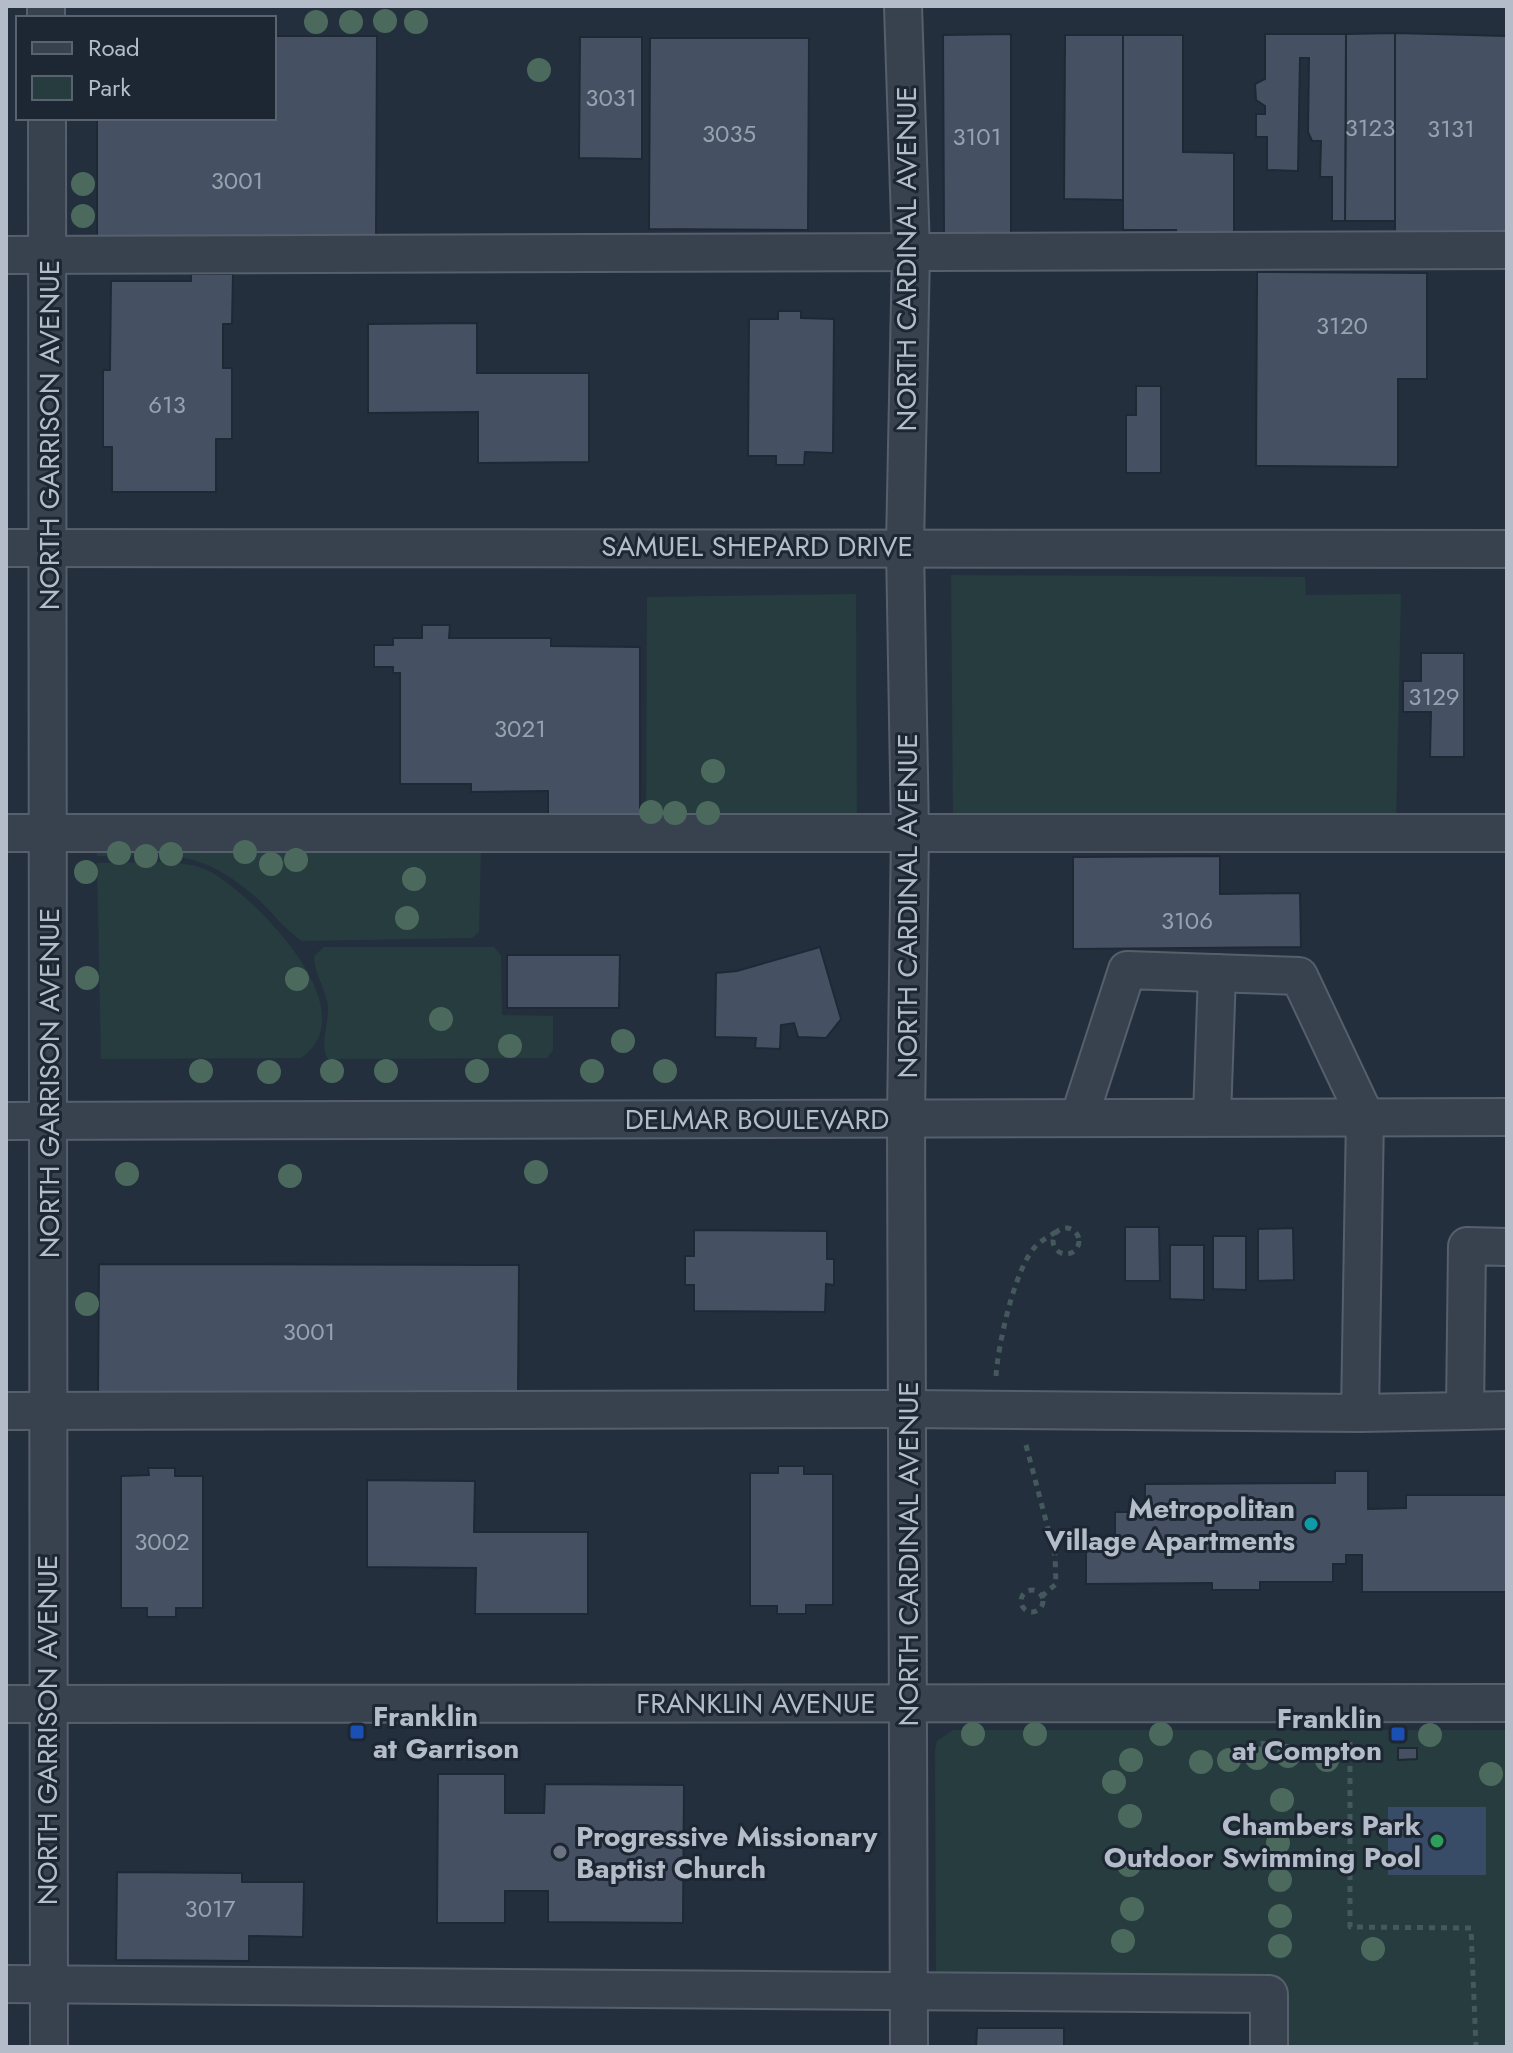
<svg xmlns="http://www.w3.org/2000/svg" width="1513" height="2053" font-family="Jost,sans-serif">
	<rect width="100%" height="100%" fill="#242f3e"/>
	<g fill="#263c3f">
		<path d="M951,575l354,2 1,18 95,-1 -5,232 -443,-4z"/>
		<path d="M856,594l1,228h-211l1,-225z"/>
		<path d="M481,848l-2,84 -7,6 -170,3c-17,-11 -30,-29 -45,-43 -59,-51 -87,-43 -160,-42v-6z"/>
		<path d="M163,862c17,1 33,2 48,10 44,25 158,139 90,186l-200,1 -4,-196z"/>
		<path d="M324,947h170l7,9 1,59 51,1v34l-6,8 -219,1c-9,-15 1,-35 0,-52 -2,-18 -14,-33 -14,-51z"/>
		<path d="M953,1730h554v317h-224l-1,-68 -346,-1 -1,-227 2,-10z"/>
	</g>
	<rect fill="#394c67" x="1388" y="1807" width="98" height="68"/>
	<g fill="#455162" stroke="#1f2835" stroke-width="2">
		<path d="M1395,33v188h-50l1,-187z"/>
		<path d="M1395,33l112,3v208l-112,2z"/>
		<path d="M1011,34v206h-67l-1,-205z"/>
		<path d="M1265,34h81l-1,187h-13v-44h-12l1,-36h-9l-4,-9 1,-74h-9l-2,113 -31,-1v-33h-11v-23h9v-8l-9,-6 -1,-16 10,-5z"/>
		<path d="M1065,35h58v165l-59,-1z"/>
		<path d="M1123,35h60v117l51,1v84l-58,1v-8h-53z"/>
		<path d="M274,36h103l-1,208h-279v-126h177z"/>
		<path d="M580,37h62v122l-63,-1z"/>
		<path d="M650,38h159l-1,192 -159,-1z"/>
		<path d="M1257,272l170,1v106h-29v88l-142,-1z"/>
		<path d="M191,274h42l-1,50h-9v44h9v71h-16v53h-104v-45h-9v-77h7l1,-89h80z"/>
		<path d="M778,311h23v7l33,1 -1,134 -28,-1 -1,13h-28v-9h-28l1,-137h29z"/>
		<path d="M477,323v50h112v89l-111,1v-51l-110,1v-89z"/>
		<path d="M1136,386h25v87h-35v-58h10z"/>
		<path d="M422,625h28l-1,13h102v8l89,1v170h-92v-26l-77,1v-8h-71v-111h-7v-6h-19v-22h19v-7h29z"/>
		<path d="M1421,653h43v104h-34l1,-45h-28v-31h18z"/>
		<path d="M1220,856v38l80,-1 1,54 -228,2v-92z"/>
		<path d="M820,947l21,72 -15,19 -28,-1 -4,-14 -13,2 -1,24 -25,-1 1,-10 -41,-1 1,-64 21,-2z"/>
		<path d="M507,955h113l-1,53h-112z"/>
		<path d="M1125,1227h34l1,54h-35z"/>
		<path d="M1293,1228l1,52 -36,1v-52z"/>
		<path d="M694,1230l133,1v28h7v26l-8,-1 -1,28 -131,-1v-26h-9v-29h9z"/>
		<path d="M1213,1236h33v54l-33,-1z"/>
		<path d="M1170,1245h34v55l-34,-1z"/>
		<path d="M99,1264l420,1 -1,136 -420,-2z"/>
		<path d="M778,1466h26v8h29v131h-27v9h-29v-8h-27v-133h28z"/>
		<path d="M148,1468h27v8h28v132h-27v9h-29v-9h-26v-132l28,-1z"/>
		<path d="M1335,1471h33v38l38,-1v-13h101v97h-145v-37h-16v9h-13v18h-73v8h-48v-7l-126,1v-47h29v-25h30v-28l190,-1z"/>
		<path d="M367,1480l108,1 -1,51h114v82h-113l1,-46 -109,-1z"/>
		<path d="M1398,1748h19v11l-19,1z"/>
		<path d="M438,1774h67v39h39l1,-29 139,1 -1,138 -135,-1v-31h-43v32h-68z"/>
		<path d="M117,1872l125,1v9h62l-1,55 -54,-1v25l-133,-1z"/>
		<path d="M977,2028h87v19h-88z"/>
	</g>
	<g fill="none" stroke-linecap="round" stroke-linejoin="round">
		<g stroke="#565f6c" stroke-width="40">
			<g id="minor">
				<path d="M46,6v12"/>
				<path d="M903,6l8,246 -6,294 5,287 -4,285 3,929"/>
				<path d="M47,118l2,1929"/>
				<path d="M6,255l1501,-5"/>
				<path d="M6,548l1501,1"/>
				<path d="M6,833h1501"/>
				<path d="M1212,1117l5,-144"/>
				<path d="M6,1121l1501,-4"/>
				<path d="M1507,1247l-40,-1 -2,165 42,-1"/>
				<path d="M6,1411l901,-2 453,4 5,-297 -66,-140 -172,-6 -48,148"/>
				<path d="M1360,1413l106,-2"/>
				<path d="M6,1704l1501,-1"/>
				<path d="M6,1984l1263,10v53"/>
			</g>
		</g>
		<g stroke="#44595c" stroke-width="5" stroke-dasharray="6 6" stroke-linecap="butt">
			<circle cx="1066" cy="1241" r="13"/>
			<path d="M996,1376c2,-31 18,-104 38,-128 7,-8 18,-13 26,-19"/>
			<path d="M1026,1445l29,110 1,29 -14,12"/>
			<circle cx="1032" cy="1601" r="11"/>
			<path d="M1263,1741l1,20"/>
			<path d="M1350,1742v185l121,1 5,119"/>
		</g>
		<use href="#minor" stroke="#38414e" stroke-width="36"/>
	</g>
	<g fill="#4b6a5d">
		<circle cx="385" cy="21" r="12"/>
		<circle cx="316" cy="22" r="12"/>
		<circle cx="351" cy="22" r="12"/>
		<circle cx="416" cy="22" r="12"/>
		<circle cx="539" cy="70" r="12"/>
		<circle cx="83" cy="184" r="12"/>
		<circle cx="83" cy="216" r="12"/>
		<circle cx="713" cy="771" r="12"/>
		<circle cx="651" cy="812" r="12"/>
		<circle cx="675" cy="813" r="12"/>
		<circle cx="708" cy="813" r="12"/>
		<circle cx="245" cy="852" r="12"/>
		<circle cx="119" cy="853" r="12"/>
		<circle cx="171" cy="854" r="12"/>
		<circle cx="146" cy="856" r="12"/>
		<circle cx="296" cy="860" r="12"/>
		<circle cx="271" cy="864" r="12"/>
		<circle cx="86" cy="872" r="12"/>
		<circle cx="414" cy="879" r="12"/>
		<circle cx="407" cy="918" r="12"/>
		<circle cx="87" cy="978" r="12"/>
		<circle cx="297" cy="979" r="12"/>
		<circle cx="441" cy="1019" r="12"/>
		<circle cx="623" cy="1041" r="12"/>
		<circle cx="510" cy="1046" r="12"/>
		<circle cx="201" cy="1071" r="12"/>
		<circle cx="332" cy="1071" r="12"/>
		<circle cx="386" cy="1071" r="12"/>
		<circle cx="477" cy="1071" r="12"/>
		<circle cx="592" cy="1071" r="12"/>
		<circle cx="665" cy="1071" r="12"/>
		<circle cx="269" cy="1072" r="12"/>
		<circle cx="536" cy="1172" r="12"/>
		<circle cx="127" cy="1174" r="12"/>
		<circle cx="290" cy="1176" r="12"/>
		<circle cx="87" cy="1304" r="12"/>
		<circle cx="973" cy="1734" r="12"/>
		<circle cx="1035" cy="1734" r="12"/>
		<circle cx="1161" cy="1734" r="12"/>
		<circle cx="1430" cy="1735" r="12"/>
		<circle cx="1288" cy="1756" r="12"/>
		<circle cx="1257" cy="1758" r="12"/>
		<circle cx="1131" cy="1760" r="12"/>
		<circle cx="1229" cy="1760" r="12"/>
		<circle cx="1327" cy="1760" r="12"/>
		<circle cx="1201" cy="1762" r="12"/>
		<circle cx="1491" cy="1774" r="12"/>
		<circle cx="1114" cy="1782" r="12"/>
		<circle cx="1282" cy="1800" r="12"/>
		<circle cx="1130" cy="1816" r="12"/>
		<circle cx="1278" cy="1843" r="12"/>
		<circle cx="1129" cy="1865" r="12"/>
		<circle cx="1280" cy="1880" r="12"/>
		<circle cx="1132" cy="1909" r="12"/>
		<circle cx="1280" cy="1916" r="12"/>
		<circle cx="1123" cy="1941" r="12"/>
		<circle cx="1280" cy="1946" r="12"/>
		<circle cx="1373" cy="1949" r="12"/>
	</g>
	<circle fill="#0f9aa8" stroke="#1d2633" stroke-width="3" cx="1311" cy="1524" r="8"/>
	<g fill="#1a4fb4" stroke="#1d2633" stroke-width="3">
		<rect x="349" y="1724" width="16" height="16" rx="4"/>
		<rect x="1390" y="1726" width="16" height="16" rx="4"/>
	</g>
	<circle fill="#2e9e5b" stroke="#1d2633" stroke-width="3" cx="1437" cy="1841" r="8"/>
	<circle fill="#6b7280" stroke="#1d2633" stroke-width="3" cx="560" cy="1852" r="8"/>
	<g text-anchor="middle" stroke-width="6" stroke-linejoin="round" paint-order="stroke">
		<g font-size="24" fill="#98a1af">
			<text x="611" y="106">3031</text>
			<text x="1370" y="136">3123</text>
			<text x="1451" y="137">3131</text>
			<text x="729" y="142">3035</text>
			<text x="977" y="145">3101</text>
			<text x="237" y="189">3001</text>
			<text x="1342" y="334">3120</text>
			<text x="167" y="413">613</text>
			<text x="1434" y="705">3129</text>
			<text x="520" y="737">3021</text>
			<text x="1187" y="929">3106</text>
			<text x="309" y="1340">3001</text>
			<text x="162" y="1550">3002</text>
			<text x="210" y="1917">3017</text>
		</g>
		<g font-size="28" fill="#b4bcc9" stroke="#1d2633">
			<text transform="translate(906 259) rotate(-90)" y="10">NORTH CARDINAL AVENUE</text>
			<text transform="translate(49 435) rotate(-90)" y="10">NORTH GARRISON AVENUE</text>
			<text x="757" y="556">SAMUEL SHEPARD DRIVE</text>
			<text transform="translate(907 906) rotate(-90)" y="10">NORTH CARDINAL AVENUE</text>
			<text transform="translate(49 1083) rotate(-90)" y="10">NORTH GARRISON AVENUE</text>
			<text x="757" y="1129">DELMAR BOULEVARD</text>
			<text transform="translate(908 1554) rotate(-90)" y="10">NORTH CARDINAL AVENUE</text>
			<text x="756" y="1713">FRANKLIN AVENUE</text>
			<text transform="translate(47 1730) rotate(-90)" y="10">NORTH GARRISON AVENUE</text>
		</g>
		<g font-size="28" font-weight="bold" fill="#b4bcc9" stroke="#1d2633" text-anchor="end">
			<text x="1295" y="1518">Metropolitan<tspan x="1295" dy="32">Village Apartments</tspan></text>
			<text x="373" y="1726" text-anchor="start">Franklin<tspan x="373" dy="32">at Garrison</tspan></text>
			<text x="1382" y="1728">Franklin<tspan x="1382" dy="32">at Compton</tspan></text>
			<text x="1421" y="1835">Chambers Park<tspan x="1421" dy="32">Outdoor Swimming Pool</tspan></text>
			<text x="576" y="1846" text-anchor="start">Progressive Missionary<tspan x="576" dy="32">Baptist Church</tspan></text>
		</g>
	</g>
	<rect width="1513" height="2053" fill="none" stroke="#b4bcc9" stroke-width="16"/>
	<rect x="16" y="16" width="260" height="104" fill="#1d2633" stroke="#59626f" stroke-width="2"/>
	<rect x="32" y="42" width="40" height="12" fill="#38414e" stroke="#59626f" stroke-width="2"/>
	<text x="88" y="56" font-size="24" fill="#b4bcc9">Road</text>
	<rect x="32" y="76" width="40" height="24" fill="#263c3f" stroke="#59626f" stroke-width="2"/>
	<text x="88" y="96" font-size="24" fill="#b4bcc9">Park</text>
</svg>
